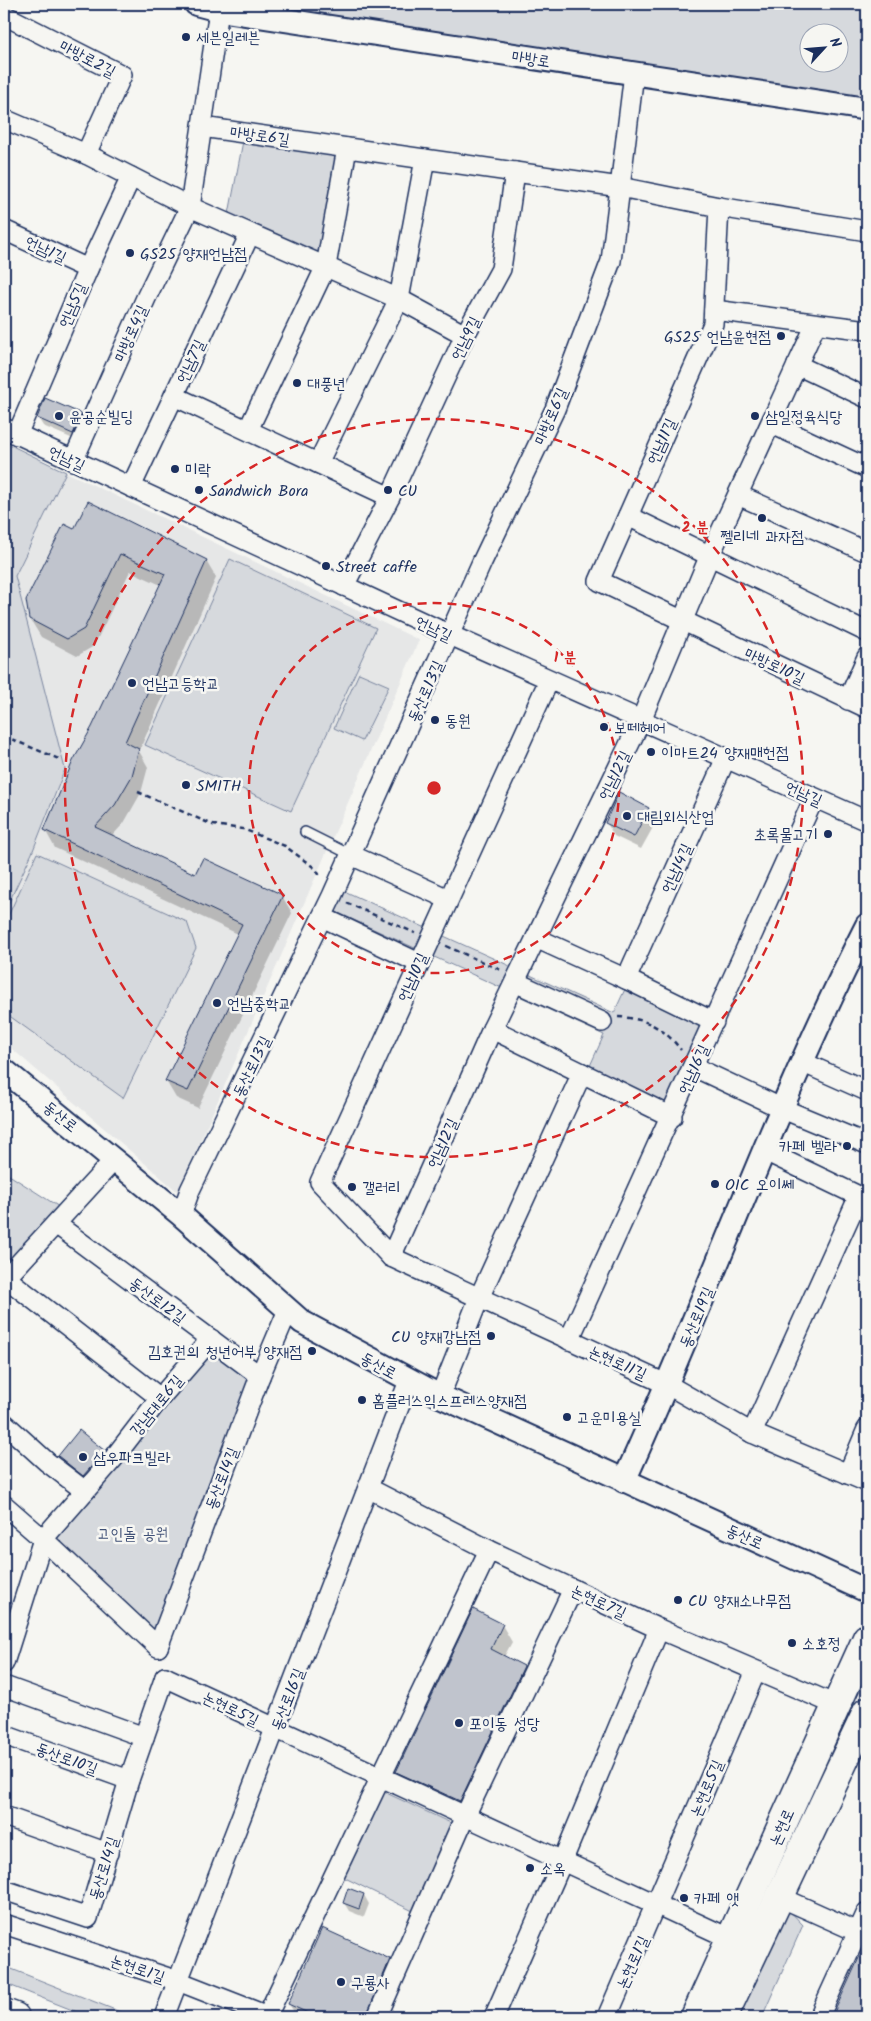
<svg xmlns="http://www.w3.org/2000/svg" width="871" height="2021" font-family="Kalam,'Poor Story',sans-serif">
	<rect width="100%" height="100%" fill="#f6f6f2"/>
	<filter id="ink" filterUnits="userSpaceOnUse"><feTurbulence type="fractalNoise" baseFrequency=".02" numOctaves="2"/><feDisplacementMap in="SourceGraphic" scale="10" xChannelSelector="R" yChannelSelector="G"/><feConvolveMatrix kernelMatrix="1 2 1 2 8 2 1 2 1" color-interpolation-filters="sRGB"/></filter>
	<g filter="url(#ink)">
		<path fill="#e6e7e7" d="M66,472l353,168 -241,552 -174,-150v-129l28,-60 33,-84 -50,-193z"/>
		<g fill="#d6d9dd" stroke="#78849e" fill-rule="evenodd">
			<path d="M224,4h643v99zM808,32h30v30h-30z"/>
			<path d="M243,141l94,14 -18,101 -90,-42z"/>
			<path d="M4,442l62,30 -51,104 50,193 -33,84 -28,60z"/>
			<path d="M230,559l146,69 -85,183 -146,-66z"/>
			<path d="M359,673l30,13 -27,55 -28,-13z"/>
			<path d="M37,853l150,69 9,26 -73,150 -119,-86v-87z"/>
			<path d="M342,890l272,123 12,-26 76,36 -36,81 -77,-36 15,-33 -272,-125z"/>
			<path d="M6,1173l61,39 -63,68v-105z"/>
			<path d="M211,1339l49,37 -102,271 -115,-108z"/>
			<path d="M382,1791l73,34 -40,87 -72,-35z"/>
			<path d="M787,1908l16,17 -41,92h-25z"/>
			<path d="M4,1966l129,51h-43l-86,-34z"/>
		</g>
		<g fill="#0003">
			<path d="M81,415l5,9 -8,17 -35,-15 -5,-8z"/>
			<path d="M75,530l131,31 10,17 -77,173 9,16 -7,26 -17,30 -12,13 84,40 86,20 10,17 -94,195 -22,-10 -10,-17 72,-147 -183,-86 -10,-18 116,-245 -31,-14 -36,75 -17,10 -36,-19 -11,-18z"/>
			<path d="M619,794l29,15 8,13 -15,27 -27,-13 -7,-13z"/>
			<path d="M104,1452l10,17 -20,23 -25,-19 -10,-17z"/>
			<path d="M502,1625l10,17 -8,15 19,10 10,17 -63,134 -63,-29 -10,-18z"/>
			<path d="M364,1895l5,9 -5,13 -15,-6 -5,-8z"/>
			<path d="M862,1952l5,2v63h-34z"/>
			<path d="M389,1960l10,17 -17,40h-85l-8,-13z"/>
		</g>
		<g fill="#c0c4cd" stroke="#1b2f5e">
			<path d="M45,398l37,16 -9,20 -36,-16z"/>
			<path d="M88,501l119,59 -82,182 14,7 -7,27 -17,29 -20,22 100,47 8,-16 80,37 -95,196 -23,-10 77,-157 -198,-94 29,-69 19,-34 73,-153 -45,-20 -36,75 -17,10 -38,-20 -3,-19 38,-76 10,5z"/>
			<path d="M619,792l30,16 -15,29 -29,-14z"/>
			<path d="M79,1430l26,21 -22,25 -25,-20z"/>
			<path d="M473,1609l30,15 -12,25 33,17 -64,135 -64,-29z"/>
			<path d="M348,1888l16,6 -5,15 -16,-6z"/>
			<path d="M322,1928l68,31 -24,58h-49l-29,-13z"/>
			<path d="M864,1947h3v70h-35z"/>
		</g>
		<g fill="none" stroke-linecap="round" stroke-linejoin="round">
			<g stroke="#1b2f5e" stroke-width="12">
				<path id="service" d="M305,832l46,23"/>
			</g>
			<g stroke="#1b2f5e" stroke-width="22">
				<g id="minor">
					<path d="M4,15l118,60 -36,79"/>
					<path d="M4,119l82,35 104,53 209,92 66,36"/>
					<path d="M202,127l418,60 99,20 148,24"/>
					<path d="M719,207l-6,117 -114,257 268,127"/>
					<path d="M4,230l84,39"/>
					<path d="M714,310l153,20"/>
					<path d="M797,365l70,33"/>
					<path d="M174,396l216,101"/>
					<path d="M772,424l95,44"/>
					<path d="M4,428l446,207 417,186"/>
					<path d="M248,430l78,-164 21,-118"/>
					<path d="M17,435l71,-166 43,-92"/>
					<path d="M73,461l73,-163 44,-91 29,-197"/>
					<path d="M318,463l81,-164 26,-140"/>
					<path d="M131,487l119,-253"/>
					<path d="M738,495l129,57"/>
					<path d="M628,516l239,116"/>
					<path d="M344,586l46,-89 75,-162 36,-66 14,-97"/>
					<path d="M549,680l-229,502 71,75 277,128 84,48 115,49"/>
					<path d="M848,700l19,-43"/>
					<path d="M351,855l97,44"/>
					<path d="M322,917l97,46"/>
					<path d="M536,938l90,41 88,43"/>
					<path d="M626,979l100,-221"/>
					<path d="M515,982l87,40"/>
					<path d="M492,1029l180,88"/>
					<path d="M804,1063l63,28"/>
					<path d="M694,1067l89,42 84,35"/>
					<path d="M765,1151l102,49"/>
					<path d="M181,1215l9,-25 142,-294 150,-334 73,-153 56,-148 23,-188"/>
					<path d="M56,1224l204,152"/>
					<path d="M391,1257l101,-228 149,-309 69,-165 106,-231"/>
					<path d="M6,1278l154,120"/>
					<path d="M4,1280l110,-120"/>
					<path d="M569,1340l245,-542"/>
					<path d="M440,1396l39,-98 103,-225"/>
					<path d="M4,1423l43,39 38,29"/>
					<path d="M752,1433l107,-237"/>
					<path d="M848,1474l19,-45"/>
					<path d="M368,1488l121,62 170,79 177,76"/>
					<path d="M4,1505l39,34 115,108"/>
					<path d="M158,1647l102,-271 28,-66"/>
					<path d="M4,1663l39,-124 70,-80 47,-61 51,-59"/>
					<path d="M165,1677l566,262"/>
					<path d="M4,1686l140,51"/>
					<path d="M4,1735l125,45"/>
					<path d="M4,1816l104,37"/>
					<path d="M4,1890l84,28 41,-138 36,-103"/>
					<path d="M780,1897l87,39"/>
					<path d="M4,1924l174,57 92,36"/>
					<path d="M267,2016l222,-466"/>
					<path d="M164,2017l245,-636"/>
					<path d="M377,2017l88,-201 108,-227"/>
					<path d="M494,2017l68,-155 97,-233"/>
					<path d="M607,2017l149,-346"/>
					<path d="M819,2017l48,-105"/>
				</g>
			</g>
			<g stroke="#1b2f5e" stroke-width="26">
				<g id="tertiary">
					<path d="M196,4l23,6 648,99"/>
					<path d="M4,1070l177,145 121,107 138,74 427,195"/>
					<path d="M624,1481c84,-183 151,-376 243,-556"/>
				</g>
			</g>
			<g stroke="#1b2f5e" stroke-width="31">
				<g id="primary">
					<path d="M4,2013l11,4"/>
					<path d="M695,2017l172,-379"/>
					<path d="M723,2017l144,-305"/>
				</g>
			</g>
			<g stroke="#1b2f5e" stroke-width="2.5" stroke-dasharray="5 4" stroke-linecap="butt">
				<path d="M4,736l57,24"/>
				<path d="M138,792l75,33 30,4 42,17 31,23 5,9"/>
				<path d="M347,903l68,30"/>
				<path d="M446,946l57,25"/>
				<path d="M618,1017c28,1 46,11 63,33"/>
			</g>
			<use href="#service" stroke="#f6f6f2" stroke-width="9"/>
			<use href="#minor" stroke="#f6f6f2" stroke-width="19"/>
			<use href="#tertiary" stroke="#f6f6f2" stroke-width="22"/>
			<use href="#primary" stroke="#f6f6f2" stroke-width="28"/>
		</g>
	</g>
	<g fill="none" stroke="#d62828" stroke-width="2.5" stroke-dasharray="9 6">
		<circle cx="434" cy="788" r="185"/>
		<circle cx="434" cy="788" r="369"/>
	</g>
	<g fill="#1b2f5e" stroke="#f6f6f2" stroke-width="2">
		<circle cx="186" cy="37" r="5"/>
		<circle cx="130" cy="253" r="5"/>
		<circle cx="781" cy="336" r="5"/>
		<circle cx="297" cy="383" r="5"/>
		<circle cx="59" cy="416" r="5"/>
		<circle cx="755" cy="416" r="5"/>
		<circle cx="175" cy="469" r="5"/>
		<circle cx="199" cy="490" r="5"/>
		<circle cx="388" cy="490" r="5"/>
		<circle cx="762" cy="518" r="5"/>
		<circle cx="326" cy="566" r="5"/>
		<circle cx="132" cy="683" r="5"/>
		<circle cx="435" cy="720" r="5"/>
		<circle cx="604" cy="727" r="5"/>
		<circle cx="651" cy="752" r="5"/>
		<circle cx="186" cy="785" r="5"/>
		<circle cx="627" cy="816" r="5"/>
		<circle cx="828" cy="834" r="5"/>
		<circle cx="217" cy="1003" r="5"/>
		<circle cx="847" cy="1146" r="5"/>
		<circle cx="715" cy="1184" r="5"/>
		<circle cx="352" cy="1187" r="5"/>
		<circle cx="491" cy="1336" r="5"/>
		<circle cx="312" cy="1351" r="5"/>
		<circle cx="362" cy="1400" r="5"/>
		<circle cx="567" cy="1417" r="5"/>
		<circle cx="83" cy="1457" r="5"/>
		<circle cx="678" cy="1600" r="5"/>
		<circle cx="792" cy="1643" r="5"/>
		<circle cx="459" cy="1723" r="5"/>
		<circle cx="530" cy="1868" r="5"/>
		<circle cx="684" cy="1898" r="5"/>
		<circle cx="341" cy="1982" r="5"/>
	</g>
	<g text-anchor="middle" stroke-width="5" stroke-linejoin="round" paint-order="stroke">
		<g font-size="16" fill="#1b2f5e" stroke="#f6f6f2" text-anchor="start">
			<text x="196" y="43">세븐일레븐</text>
			<text x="140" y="259">GS25 양재언남점</text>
			<text x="771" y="342" text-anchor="end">GS25 언남윤현점</text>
			<text x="307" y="389">대풍년</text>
			<text x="69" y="422">윤공순빌딩</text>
			<text x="765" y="422">삼일정육식당</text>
			<text x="185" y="475">미락</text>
			<text x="209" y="496">Sandwich Bora</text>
			<text x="398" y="496">CU</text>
			<text x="762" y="542" text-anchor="middle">쩰리네 과자점</text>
			<text x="336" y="572">Street caffe</text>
			<text x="142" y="689">언남고등학교</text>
			<text x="445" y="726">동원</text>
			<text x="614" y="733">보떼헤어</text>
			<text x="661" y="758">이마트24 양재매헌점</text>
			<text x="196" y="791">SMITH</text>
			<text x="637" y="822">대림외식산업</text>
			<text x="818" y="840" text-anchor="end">초록물고기</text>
			<text x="227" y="1009">언남중학교</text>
			<text x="837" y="1152" text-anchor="end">카페 벨라</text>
			<text x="725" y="1190">OIC 오이쎄</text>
			<text x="362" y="1193">갤러리</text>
			<text x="481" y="1342" text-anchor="end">CU 양재강남점</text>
			<text x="302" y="1357" text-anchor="end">김호권의 청년어부 양재점</text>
			<text x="372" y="1406">홈플러스익스프레스양재점</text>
			<text x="577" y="1423">고운미용실</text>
			<text x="93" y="1463">삼우파크빌라</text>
			<text x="688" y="1606">CU 양재소나무점</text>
			<text x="802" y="1649">소호정</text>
			<text x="469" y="1729">포이동 성당</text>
			<text x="540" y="1874">소옥</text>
			<text x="694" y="1904">카페 앳</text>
			<text x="351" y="1988">구룡사</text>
		</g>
		<g font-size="16" fill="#1b2f5e" stroke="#f6f6f2">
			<text transform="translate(88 58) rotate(28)" y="6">마방로2길</text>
			<text transform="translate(531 58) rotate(9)" y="6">마방로</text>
			<text transform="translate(260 135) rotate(8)" y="6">마방로6길</text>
			<text transform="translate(46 249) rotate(25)" y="6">언남1길</text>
			<text transform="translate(72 305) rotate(-67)" y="6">언남5길</text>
			<text transform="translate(130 333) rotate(-66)" y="6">마방로4길</text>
			<text transform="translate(465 338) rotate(-64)" y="6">언남9길</text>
			<text transform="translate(190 361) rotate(-65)" y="6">언남7길</text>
			<text transform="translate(550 416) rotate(-66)" y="6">마방로6길</text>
			<text transform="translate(661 441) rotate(-66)" y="6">언남11길</text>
			<text transform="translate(67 458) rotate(25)" y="6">언남길</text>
			<text transform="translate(434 628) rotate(25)" y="6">언남길</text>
			<text transform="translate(775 665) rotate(25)" y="6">마방로10길</text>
			<text transform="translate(425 691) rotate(-66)" y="6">동산로13길</text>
			<text transform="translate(614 775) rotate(-64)" y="6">언남12길</text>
			<text transform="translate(804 793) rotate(24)" y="6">언남길</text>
			<text transform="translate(676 868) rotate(-66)" y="6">언남14길</text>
			<text transform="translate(412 977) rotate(-66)" y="6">언남10길</text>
			<text transform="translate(251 1066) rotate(-64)" y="6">동산로13길</text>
			<text transform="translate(693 1069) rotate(-66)" y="6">언남16길</text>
			<text transform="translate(61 1116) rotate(39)" y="6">동산로</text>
			<text transform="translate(442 1143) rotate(-66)" y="6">언남12길</text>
			<text transform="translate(158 1300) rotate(37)" y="6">동산로12길</text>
			<text transform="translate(696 1317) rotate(-67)" y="6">동산로19길</text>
			<text transform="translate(618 1362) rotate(24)" y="6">논현로11길</text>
			<text transform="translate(379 1365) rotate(29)" y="6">동산로</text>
			<text transform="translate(156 1405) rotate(-51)" y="6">강남대로6길</text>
			<text transform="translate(221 1478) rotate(-69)" y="6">동산로14길</text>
			<text transform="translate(745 1536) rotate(24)" y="6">동산로</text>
			<text transform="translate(599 1601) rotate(25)" y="6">논현로7길</text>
			<text transform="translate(287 1699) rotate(-69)" y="6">동산로16길</text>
			<text transform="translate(231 1708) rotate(25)" y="6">논현로5길</text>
			<text transform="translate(67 1758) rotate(20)" y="6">동산로10길</text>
			<text transform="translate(706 1788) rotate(-67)" y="6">논현로5길</text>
			<text transform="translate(781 1827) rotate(-66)" y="6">논현로</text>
			<text transform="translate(103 1868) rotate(-73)" y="6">동산로14길</text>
			<text transform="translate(632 1962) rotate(-66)" y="6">논현로1길</text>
			<text transform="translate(138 1968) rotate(19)" y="6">논현로1길</text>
		</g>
		<g font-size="16" fill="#405177" stroke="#f6f6f2">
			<text x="133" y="1539">고인돌 공원</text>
		</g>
	</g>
	<circle cx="434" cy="788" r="8" fill="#d62828" stroke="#f6f6f2" stroke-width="2.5"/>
	<g font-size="15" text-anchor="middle" font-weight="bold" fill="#d62828" stroke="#f6f6f2" stroke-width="5" stroke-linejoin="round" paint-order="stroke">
		<text x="695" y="532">2 분</text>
		<text x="565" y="662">1 분</text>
	</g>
	<rect width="871" height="2021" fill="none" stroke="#f6f6f2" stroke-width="20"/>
	<rect x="10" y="10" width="851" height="2001" fill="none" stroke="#1b2f5e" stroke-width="2" filter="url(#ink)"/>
	<g transform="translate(824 48) rotate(64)"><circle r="24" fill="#f6f6f2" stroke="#9ea6b7"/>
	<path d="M0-4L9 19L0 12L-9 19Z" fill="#1b2f5e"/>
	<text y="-8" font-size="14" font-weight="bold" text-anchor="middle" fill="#1b2f5e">N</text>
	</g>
</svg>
